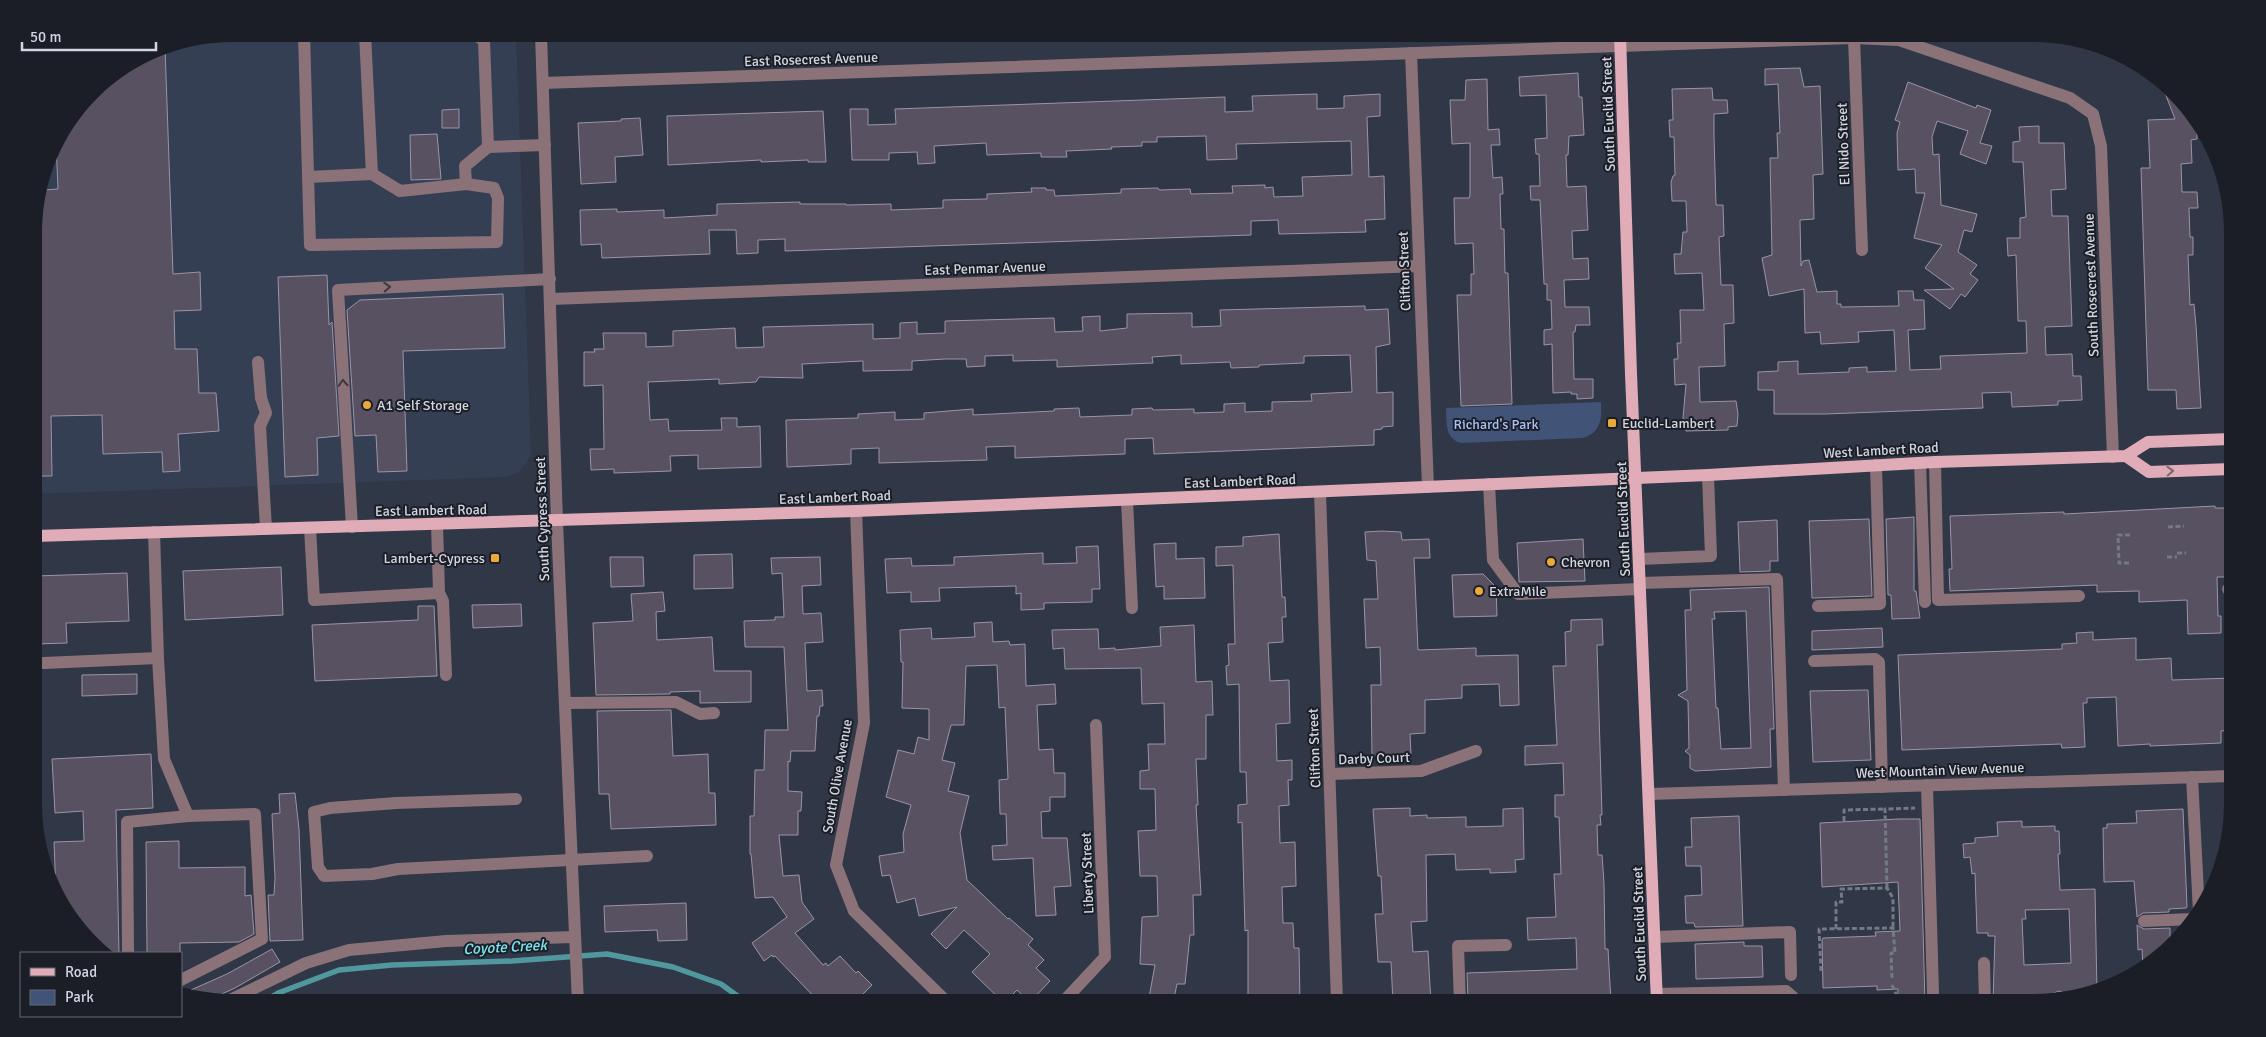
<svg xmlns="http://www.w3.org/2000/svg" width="2266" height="1037" font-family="Signika,sans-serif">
	<rect width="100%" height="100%" fill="#303746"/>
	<path fill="#353f54" d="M233,34h283l15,420 -5,10 -8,9 -12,4 -471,17 -1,-274 20,-75 47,-62 56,-34z"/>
	<path fill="#425378" d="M1601,402c1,16 0,32 -19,36l-121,5c-17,-5 -14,-21 -15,-35z"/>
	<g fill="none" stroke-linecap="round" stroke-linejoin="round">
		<path stroke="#51989e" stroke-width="5.5" d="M261,1003l17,-10 61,-23 53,-5 120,-4 95,-7 66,13 48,17 26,19"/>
	</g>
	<g fill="#575162" stroke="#9b94a7" fill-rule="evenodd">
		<path d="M165,47l8,227 27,-2 1,38 -27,1 1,38h22l2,44h17l3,38 -41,3 2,37 -17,1 -1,-20 -59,2 -1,-39 -51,1 1,60h-17l-1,-256 8,-30 16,-1 -2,-47 45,-59 56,-34z"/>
		<path d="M1800,68l4,19 16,-1 3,88 -10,1 1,44 -14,1 1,46 2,-5 6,-1 8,32 20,-1v13h4v3l58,-1 -1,-15h15l1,9h10l1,29 -17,1 2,40 31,-1 -1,-13 87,-3 -1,-32h-8l-2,-66 -8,1 -1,-18h13v-20l6,-1 -3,-55h-10v-20l7,-1 -1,-14 20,-1v17h25l2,46 -15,1 1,26h16l4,110 -27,1 1,28 26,-1 1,22h8l1,24 -24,1v4l-46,2 -1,-15 -29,1 1,15 -158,6h-51v-24h-16v-18l20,-1v-9l20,-1v13l51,-2v-4l18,-1v5l29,-1 -2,-41 -36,2 1,10 -38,2 -1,-12 -15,1 -1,-44 -35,7 -7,-38 10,-3 -2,-97h8l-1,-25h3l-2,-49 -13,1v-16z"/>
		<path d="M1578,73l1,24h3l2,38 -15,1 -1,19h-2l1,32 19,-1 2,44 -16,1 1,28 15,-1 1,21 -25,1 1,27h24l1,18h-14l-1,7h-2l1,47h19v19l-16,1v-5h-6v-2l-18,1 -1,-49 -8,1v-15l8,-1 -1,-29h-4v-16h-3l-4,-84h-9l-1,-14h10l-1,-32h-3l-1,-15 12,-1 -1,-43 -26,1 -1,-19z"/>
		<path d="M1487,79l1,51 11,-1 1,16h-9l2,33 9,-1 1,17h-3l1,35h3l1,44h3l4,131 -51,2 -4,-111h14v-21h3l-1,-31 -18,1 -1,-46h15l1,-3v-52l-18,1 -2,-44h15l1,-20z"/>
		<path d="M2160,80l31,32 6,10v17l-6,1 1,23 -11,1 1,28h15l1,16h-9l1,29h3v18h-5l2,50 4,-1 2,22 5,82 -24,1 -1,-19h-28l-7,-222h9l-2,-48 27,-1z"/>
		<path d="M1908,82l68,26 1,-3 14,5 -11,33 12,3 -6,18 -26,-10 8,-23 -31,-10 -5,16 1,18 6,-1 2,51 36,9 -5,18 -8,-2 -6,22 19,13 -7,9 8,6 -13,17 -4,-3 -11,15 -26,-19 30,-1 -29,-21 17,-23 -28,-7 11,-45h-9l-1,-24 -17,1 -1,-37 3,-11 -5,-2z"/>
		<path d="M1712,88l1,12h14l1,13 -14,1v22l2,69h7l1,31 -5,1 2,48h12l1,38 -10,1 1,42 -26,1 1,35 36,-1 2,13 -1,12 -9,1v3l-42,1 -3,-13 3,-34 -11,1 -1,-26h4l-1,-16h4l-1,-33h24l-2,-37 -27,1 -1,-20h7l2,-22h4l-1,-31h-14l-1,-19 2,-6 2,-1 -1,-38h-4l-1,-17h4l-1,-31z"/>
		<path d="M1317,94v15l27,-1v-12l36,-2v22l-13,1 2,60 15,-1 1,43 -20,1 1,12 -87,2 -1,-14 -27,1v14l-466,16v-12l-27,1v13l-21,1 -1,-24h-27l1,24 -108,4 -1,-14 -20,1 -1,-35 37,-1v3l47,-2v8l53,-3v-11l83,-2v2h46v1l45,-1v6l52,-2v-8l44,-1v-5l45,-2 -1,-4h15v2h8l1,6 66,-3v-4l37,-1 1,2 31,-1 1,5 42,-1 -1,-7 33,-1v3l8,-1 1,10 29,-1 -1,-19 50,-2 -1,-34 -115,3 1,15 -30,1 -1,-24 -49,1v5h-15v4l-31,1 1,2 -46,2 1,6h-26v-4l-54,2 -1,-12 -52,3 1,17 -17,1 -1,-12 -28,1v7h-37l-2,-51h18v16l28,-1 -1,-15 330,-12v15l28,-1 -1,-15z"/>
		<path d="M459,109v19h-17v-18z"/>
		<path d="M823,111l3,51h-18v-2l-47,2v-2l-93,5 -1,-49z"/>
		<path d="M640,118l3,37 -28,2 1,25 -35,2 -3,-61 43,-2v-2z"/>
		<path d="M437,134l4,45 -30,1 -1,-45z"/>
		<path d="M327,275l2,50 3,-3 7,114 -22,2 1,37 -33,2 -7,-200z"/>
		<path d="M503,294l2,54 -102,3 4,120 -29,1 -2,-37 -21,1 -8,-126 13,-10z"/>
		<path d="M1365,306v4l23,-1 2,35 -14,3 1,46 16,-1v34l-11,1v2l-8,1v15l-220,9 -1,-16 -28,1v15l-110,4v-12l-29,1 1,13 -108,3v-15l-28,1v15l-64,3 -1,-47 72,-2v-4l37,-2v8l29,-1v-6l49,-4v6l81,-4v-2l25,-1 1,9 52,-2v-6l20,-1 1,2 41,-1v4l30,-1v-8l21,-1v9l27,-1v-9l40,-1 -1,-7 41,-2 -2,-37 -46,1v7l-45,2v2l-28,1 -1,-6 -49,2v-9l-29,2 1,6 -96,4v-7l-44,1v-6l-28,1v10l-18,1 -1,-8h-21l-33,2v9l-49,1v-10l-61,3 1,14 -44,-1 -3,5 -37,2v-5l-71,3 2,38 18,-1 1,12 53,-1 -1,-12h16v9l23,-1 1,41 -63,2v-14l-28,1 1,15 -57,2v-4l-23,1 -1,-21h14l-1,-64 -19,1v-34h11l-1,-3h10l-1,-16h43v14l27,-1v-15l62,-3 1,20 28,-1 -1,-20 110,-3v15l27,-1v-15l17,-1v12l28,-1v-12l109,-3 1,14 28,-1 -1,-14 18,-1v15l27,-3v-14l65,-1v14l29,-1 -1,-16z"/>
		<path d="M2215,506v2h16l1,69h-15l1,39h3v17l-33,1 -1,-34 -48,2v-11l-42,1v-7l-147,6 -1,-22h3l-2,-53 114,-4v2z"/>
		<path d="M1914,517v74h2l4,27 -28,1 -1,-24h-3l-2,-76z"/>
		<path d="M1869,519l3,77 -60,2 -3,-77z"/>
		<path d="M1777,520l1,41h-8v10l-30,1 -2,-50z"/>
		<path d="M1381,531l20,1 1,8 27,-1 1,19h-16l4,92 58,-2v8l42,-1 1,50 -19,1 -1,-22 -37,1v13l-37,2v33l-15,1 1,20 -39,2 -1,-71h10l-1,-38 -14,1 -2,-49h14l-2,-38 -9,-1 -2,-28z"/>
		<path d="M1279,534l3,63h3l1,20h-4l1,25 -15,1 2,38 19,-1 1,43 -14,1 1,37 15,-1v20h-4l1,25 -10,1 1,37 15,-1 1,44 -14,1 1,36h10l1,25h5l1,55h-52v-73l-3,1 -3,-109 -4,1v-18l9,-1 -1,-32h-6l-1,-88 -12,1 -1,-19 3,-1 -1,-21h7l-2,-79 -17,1v-19l27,-1v-9z"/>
		<path d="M1583,539l2,42 -66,1 -2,-39z"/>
		<path d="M1176,543v16l28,-1 1,40 -41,1v-13l-8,1 -2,-43z"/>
		<path d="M1098,546l2,43h-8v13l-48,1v6l-23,1v-17l-5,1v-8l-77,2 1,13 -29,1v-10l-24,1 -2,-34 26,-1 1,8 42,-1v-8l89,-4v11l34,-1 -1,-16z"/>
		<path d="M732,554l1,34 -39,1v-34z"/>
		<path d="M610,557h33l1,29 -33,1z"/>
		<path d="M820,557l1,28 -19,1 1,28 18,-1 2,29 -18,1 2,48 15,-1 1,16h-3l-1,10h-2l-2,35h-24l-1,11 -2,-1v30l14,1 -1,19h-3v24h-19l4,41 16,-1 3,27 12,17 -19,14 28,32 3,-2 2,3 12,-10 16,17 2,-2 14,14 -18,18h-34l-45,-47 -2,1 -1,-2 -8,6 -12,-18 35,-26 -14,-20 -18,1 -4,-44h-1v-38h4l1,-46h9l1,-40h23l-4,-83h-39l-1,-26 31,-1v-3h9l-2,-44 -10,1 -1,-16z"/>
		<path d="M281,567l2,48 -98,5 -2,-49z"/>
		<path d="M127,573l2,48 -63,2 1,20 -32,1v-68z"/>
		<path d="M1483,574l13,13 1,29 -43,1 -2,-42z"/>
		<path d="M1769,587l5,142h-4l1,38 -76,4 -5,-3v-13l-5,-4 4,-3 -1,-47 -10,-6 9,-5 -2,-80h6l-1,-20zM1746,611l5,137 -30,1 -3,-41h-2l-4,-89h3l-1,-7z"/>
		<path d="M663,592l2,19 -9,1 1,28 55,-3 2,34h37v31l-51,1v-12l-30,1v2l-74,1 -3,-72 40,-2 -2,-27z"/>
		<path d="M521,604l1,22 -49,2 -1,-23z"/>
		<path d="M418,606h16l3,70 -122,5 -3,-56 106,-5z"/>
		<path d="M1602,619l1,26h-6l5,170h-2l1,10h-4l1,30h4l2,28 1,66h3l3,53 -33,1v-8l-110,4 -1,-26 110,-4 -1,-31 -48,2 -1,-22 29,-1 -2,-43h7l-2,-57h-4v-22h9l-1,-32 -38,2v-19l32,-1 -4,-79h13l-1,-34 6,-1v-11z"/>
		<path d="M992,622l1,20 16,-1 1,4 15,-1 1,42 29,-2 1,20 -19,1 2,45 14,-1 1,24h11v24h-15v14l-9,1 1,26h25l4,48 -17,1 2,28 -20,1 -3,-58 -40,2 -1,-14 15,-1 -1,-31h-6l-1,-34 9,-1 -3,-72 -6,1 -2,-43 -31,1 -2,59h-13l-9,35 13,3 -7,28 21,5 -9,37 7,47 41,39 1,-1 24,21 -5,6 16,15 -8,8 14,13 -20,21 -13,-12 -13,13 -28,-27 -4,-4 18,-18 -26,-24 -18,19 -15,-15 26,-27 -38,9 -4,-18 -18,5 -7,-28 -8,1 -3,-20 25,-4 -1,-18 8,-29 -25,-8 12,-47 16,4 4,-17 11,3v-31l-27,-1 1,-46h-2l-1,-32 31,-2 1,11 43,-2 -1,-14z"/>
		<path d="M1194,625l2,57 16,-1 1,34h-7v44h-10l2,46h-2l5,90h-8l1,40h-4l-5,49h-8l-4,19h-25l7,-38 -15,-1 2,-47 16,-1 -1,-40h-17l-2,-45 18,-1 -1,-41h-15v-18l9,-1 -1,-26h17l-1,-41 -22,1 -1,-36 -76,1 -1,-21 -11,1 -1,-19 46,-1 1,20 16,-1v2l46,-4 -1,-19z"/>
		<path d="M1882,628l1,19 -71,3v-19z"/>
		<path d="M2093,632v8l43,-2v22l35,-2 1,22 60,-2v52l-11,1v12l-71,3v-2l-32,2 -2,-49 -29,1v5h-4l2,44 -23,1 -1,-4 -159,6 -4,-95 164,-6v-5l15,-1 -1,-10z"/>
		<path d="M137,674v20l-55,2v-21z"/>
		<path d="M1868,690l3,70 -58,2 -3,-71z"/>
		<path d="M671,710l2,46 35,-2 1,39h6l1,32 -105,4 -2,-35h-10l-2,-83z"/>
		<path d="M151,754l2,54 -37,2 3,143h-16l-28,-28 -19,-32 -2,-51 30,-1 -1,-30 -28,2 -3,-54z"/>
		<path d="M295,793l4,36 4,111 -33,1 -2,-46h6l1,-17 -3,-64 8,-1 -1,-19z"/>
		<path d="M1410,808v8l17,-1v3l39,-1v10l37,-1v-17l20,-1 1,51 -9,1 1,12 -26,1v-4l-34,1 -1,-16 -29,1 1,66 -16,1 2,30 15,-1 3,52h-38l-2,-41h-13l-3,-48h8l-2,-38h-3l-5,-67z"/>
		<path d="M2183,809l4,98 -1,1 -17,1v3l-26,1 -6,4 -3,-36 -30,1 -1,-54h4v-4l30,-1 -1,-12z"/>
		<path d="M1739,816l4,110 -48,1 -1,-4h-8l-1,-27 17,-1 -1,-29h-15l-1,-19h7l-1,-29z"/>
		<path d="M1899,819h21l5,184h-23l-1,-8h-3v-6l-21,1v-4l-54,2 -1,-48 1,-2 53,-2 -1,-4 25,-1 -2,-49 -76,5 -2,-64z"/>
		<path d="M2022,821v6l33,-1v5h4l1,23h-2l2,36 35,-1 2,104 -31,6 -4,-7 -4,-1 -7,4 -1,7 -4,1h-53l2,-67h-7v-3h-11l-2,-60 -3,1 -2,-17 -6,1 -1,-14 12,-1v-5l23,-2 -1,-14zM2069,909l2,54 -47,2 -2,-46h4l-1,-9z"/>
		<path d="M179,841v27l66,-1v29l6,-1 3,39 -15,8 -59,1v10h-33l-1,-111z"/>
		<path d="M686,903l1,37 -29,1 -1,-11 -52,2 -1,-26z"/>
		<path d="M2137,925l7,4 26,-1v17l-27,25 -1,-21 -4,1z"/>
		<path d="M1744,942v4h18l1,31 -67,2 -1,-35z"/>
		<path d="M272,949l8,13 -45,26 -24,11 -27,-6 43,-19z"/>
	</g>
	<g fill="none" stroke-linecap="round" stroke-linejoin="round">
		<g stroke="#747986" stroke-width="3" stroke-dasharray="5 2.5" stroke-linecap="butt">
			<path d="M2168,527l16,-1"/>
			<path d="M2130,535h-12l1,28h12"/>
			<path d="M2177,553h9"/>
			<path d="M2167,557h10"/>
			<path d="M1844,821v-11l41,-1"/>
			<path d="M1887,888l-2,-79 30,-1"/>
			<path d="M1836,929v-27h6l-1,-13 46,-1 6,10v32"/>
			<path d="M1821,971l-2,-42 74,-1 2,25h-4l1,26"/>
			<path d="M1892,985l8,18"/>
		</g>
		<g stroke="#8b7278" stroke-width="12">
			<path d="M304,34l6,211 187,-3 1,-44 -4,-10 -28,-4 -1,-18 23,-19 57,-2"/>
			<path d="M365,34l7,140 28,17 66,-7"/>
			<path d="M475,34l9,7 4,106"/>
			<path d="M541,34l16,488 21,481"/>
			<path d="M1854,38l8,212"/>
			<path d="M1411,53l17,434"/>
			<path d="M543,83l1311,-45 45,2 171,58 23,16 8,32 12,311"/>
			<path d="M308,177l64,-3"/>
			<path d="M551,299l868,-33"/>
			<path d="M258,362l3,36 5,15 -6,13 6,103"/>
			<path d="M1935,462l3,138 141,-4"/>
			<path d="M1920,463l5,139"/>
			<path d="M1489,484l4,76 25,34 122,-5"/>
			<path d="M1320,492l17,511"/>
			<path d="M1127,500l5,108"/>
			<path d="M856,511l8,212 -28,142 18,46 94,92"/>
			<path d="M352,527l-14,-237 212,-11"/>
			<path d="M310,528l4,72 125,-7 -2,-69"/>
			<path d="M154,532l4,126 6,101 24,57"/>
			<path d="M1640,559l71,-3 -3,-81"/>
			<path d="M1640,583l137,-4 7,211"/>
			<path d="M2228,589l4,-1"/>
			<path d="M439,593l4,8 3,74"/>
			<path d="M1818,606l62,-2 -4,-139"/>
			<path d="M1814,661l61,-2 4,3 3,125"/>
			<path d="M44,663l114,-5"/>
			<path d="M565,703l111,-1 24,12 14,-1"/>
			<path d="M1330,774l91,-3 55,-20"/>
			<path d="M2192,777l7,135"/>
			<path d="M1927,785l6,208"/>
			<path d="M1649,794l583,-18"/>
			<path d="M516,799l-120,4 -66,5 -16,4 4,55 6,9 48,-2 26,-5 249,-13"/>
			<path d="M2144,921l48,-2 6,-6"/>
			<path d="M1655,937l135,-5 1,43"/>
			<path d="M128,953l-1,-131 61,-6 67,-2 7,125 -81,41"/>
			<path d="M1984,963l1,40"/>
			<path d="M1657,994l129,-3 7,6v6"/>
			<path d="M2058,999v1"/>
			<path d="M226,1002l80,-39 43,-13 97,-9 129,-4"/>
			<path d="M513,1003l134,-2"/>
			<path d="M1062,1003l43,-46 -9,-232"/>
			<path d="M1460,1003l-2,-57 48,-1"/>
		</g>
		<g stroke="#dfacb7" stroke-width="12">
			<path d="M1620,34l11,340 26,629"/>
			<path d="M2126,456l23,16 82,-3"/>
			<path d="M35,536l821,-25 852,-36 227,-13 191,-6 22,-14 83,-3"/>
		</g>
	</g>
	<defs><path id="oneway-chevron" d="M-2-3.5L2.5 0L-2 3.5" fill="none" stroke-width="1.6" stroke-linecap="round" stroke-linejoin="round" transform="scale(1.25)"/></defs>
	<g stroke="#3d373f">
		<use href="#oneway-chevron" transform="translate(387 287) rotate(-3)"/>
		<use href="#oneway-chevron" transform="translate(343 383) rotate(-93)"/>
	</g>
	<use stroke="#7d656e" href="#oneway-chevron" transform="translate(2170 471) rotate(-2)"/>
	<g fill="#eba93a" stroke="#1b1e26" stroke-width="2">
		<circle cx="367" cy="405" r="5"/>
		<rect x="1607" y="418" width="10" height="10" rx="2.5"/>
		<rect x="490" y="553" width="10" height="10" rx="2.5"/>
		<circle cx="1551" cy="562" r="5"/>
		<circle cx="1479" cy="591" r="5"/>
	</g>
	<g text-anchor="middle" stroke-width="4" stroke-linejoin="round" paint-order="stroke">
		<g font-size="14" fill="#d2d6e0" stroke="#1b1e26">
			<text transform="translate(811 59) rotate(-2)" y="5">East Rosecrest Avenue</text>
			<text transform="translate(1608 114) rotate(-92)" y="5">South Euclid Street</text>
			<text transform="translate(1843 144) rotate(-92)" y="5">El Nido Street</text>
			<text transform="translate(985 268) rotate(-2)" y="5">East Penmar Avenue</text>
			<text transform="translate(1404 271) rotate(-92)" y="5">Clifton Street</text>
			<text transform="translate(2091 285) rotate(-92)" y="5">South Rosecrest Avenue</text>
			<text transform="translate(1881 450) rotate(-3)" y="5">West Lambert Road</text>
			<text transform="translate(1240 481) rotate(-2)" y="5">East Lambert Road</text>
			<text transform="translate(835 497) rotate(-2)" y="5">East Lambert Road</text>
			<text transform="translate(431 510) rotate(-1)" y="5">East Lambert Road</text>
			<text transform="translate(542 519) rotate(-92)" y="5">South Cypress Street</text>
			<text transform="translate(1623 519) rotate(-92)" y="5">South Euclid Street</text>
			<text transform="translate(1314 748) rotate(-92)" y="5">Clifton Street</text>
			<text transform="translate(1374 758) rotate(-2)" y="5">Darby Court</text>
			<text transform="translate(1940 770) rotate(-2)" y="5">West Mountain View Avenue</text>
			<text transform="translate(837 776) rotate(-80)" y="5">South Olive Avenue</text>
			<text transform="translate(1087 873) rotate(-92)" y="5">Liberty Street</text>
			<text transform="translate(1639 924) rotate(-92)" y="5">South Euclid Street</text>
		</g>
		<g font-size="14" fill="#d2d6e0" stroke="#1b1e26" text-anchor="start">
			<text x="377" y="410">A1 Self Storage</text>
			<text x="1622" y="428">Euclid-Lambert</text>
			<text x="485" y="563" text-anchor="end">Lambert-Cypress</text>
			<text x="1561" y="567">Chevron</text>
			<text x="1489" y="596">ExtraMile</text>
		</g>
		<g font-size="14" fill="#a9c2f8" stroke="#1b1e26">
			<text x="1496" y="429">Richard's Park</text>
		</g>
		<g font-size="15" font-style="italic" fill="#78e5ef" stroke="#1b1e26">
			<text transform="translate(505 947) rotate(-3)" y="5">Coyote Creek</text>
		</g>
	</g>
	<path d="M0 0H2266V1037H0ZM232 42H2034A190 190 0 0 1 2224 232V804A190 190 0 0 1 2034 994H232A190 190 0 0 1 42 804V232A190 190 0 0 1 232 42Z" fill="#1b1e26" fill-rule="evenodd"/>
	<rect x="20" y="952" width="162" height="65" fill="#1b1e26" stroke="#646870"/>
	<rect x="30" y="968" width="25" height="8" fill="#dfacb7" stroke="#646870"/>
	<text x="65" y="977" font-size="15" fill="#d2d6e0">Road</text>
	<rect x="30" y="990" width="25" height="15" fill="#425378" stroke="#646870"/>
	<text x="65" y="1002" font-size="15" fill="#d2d6e0">Park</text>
	<path d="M22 42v8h134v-8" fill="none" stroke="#d2d6e0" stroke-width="2.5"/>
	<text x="30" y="42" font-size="15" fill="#d2d6e0" stroke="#1b1e26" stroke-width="4" paint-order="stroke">50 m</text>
</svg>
